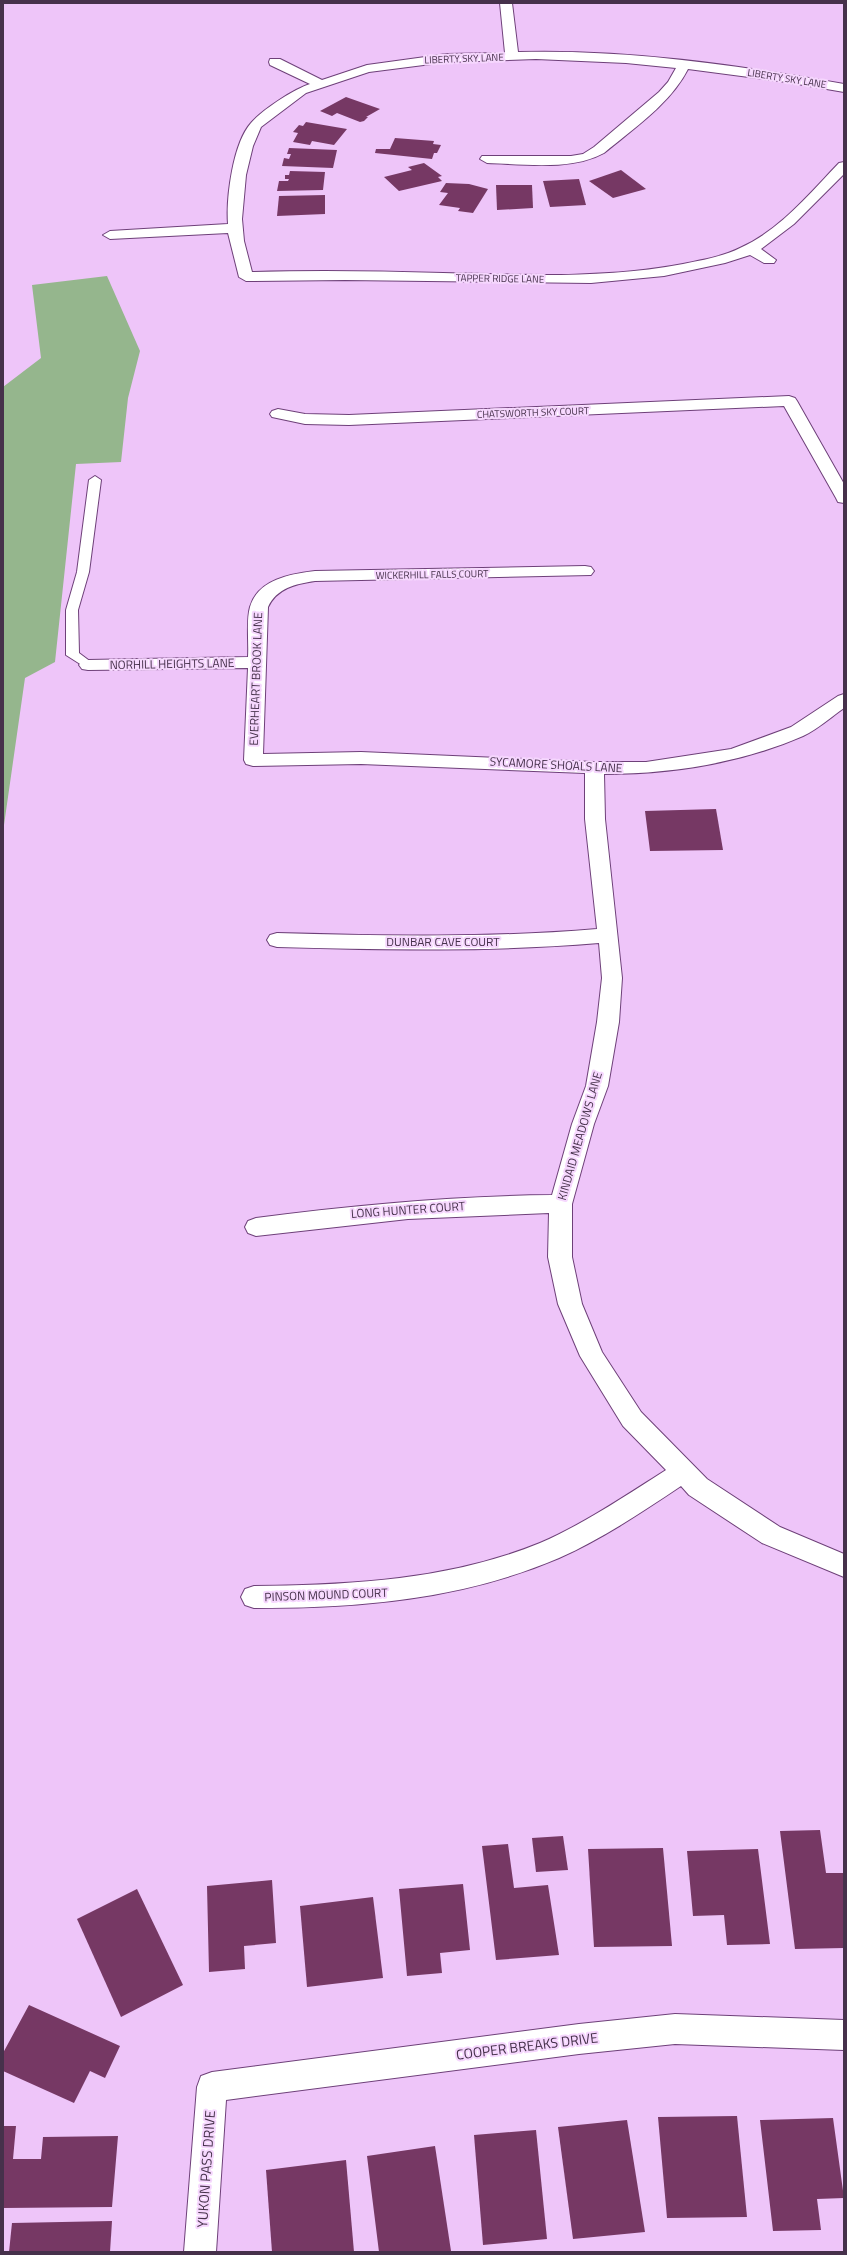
<svg xmlns="http://www.w3.org/2000/svg" width="847" height="2255" font-family="'Titillium Web',sans-serif">
	<rect width="100%" height="100%" fill="#eec5f9"/>
	<path fill="#95b68d" d="M107,276l33,75 -12,47 -7,64 -45,2 -21,198 -30,16 -22,154v-445l38,-29 -9,-73z"/>
	<g fill="#763864">
		<path d="M346,97l34,12 -14,8h2l-4,4 -4,1 -23,-9 -5,3 -12,-5z"/>
		<path d="M306,122l41,7 -13,16 -22,-4 -2,4 -17,-3 5,-9 -5,-1 6,-7 4,1z"/>
		<path d="M395,138l39,3 -1,3 8,1 -4,8h-3l-2,6 -57,-6 1,-4h14z"/>
		<path d="M289,148l48,2 -4,18 -51,-2 2,-8 5,1 2,-5h-4z"/>
		<path d="M424,163l18,13 -4,1 4,4 -43,10 -15,-14 28,-7 -4,-3z"/>
		<path d="M621,170l25,19 -33,9 -24,-17z"/>
		<path d="M290,171l35,1 -2,18 -46,1 2,-10h9l1,-2h-4v-4h4z"/>
		<path d="M579,179l7,26 -36,2 -7,-26z"/>
		<path d="M446,183l23,1 19,5 -15,24 -15,-2 2,-3 -21,-3 9,-12 -8,-1z"/>
		<path d="M496,185h36l1,23 -36,2z"/>
		<path d="M325,195v19l-48,2 2,-20z"/>
		<path d="M716,809l7,41 -73,1 -5,-40z"/>
		<path d="M820,1830l6,43h18v75l-49,1 -15,-118z"/>
		<path d="M563,1836l5,34 -32,2 -4,-34z"/>
		<path d="M508,1844l6,44 34,-3 11,70 -63,5 -14,-114z"/>
		<path d="M663,1848l9,98 -78,1 -6,-98z"/>
		<path d="M758,1849l12,95 -43,1 -3,-30 -31,1 -6,-65z"/>
		<path d="M272,1880l4,63 -32,3 1,23 -36,3 -2,-86z"/>
		<path d="M463,1884l7,66 -30,3 2,20 -35,3 -8,-87z"/>
		<path d="M137,1889l46,96 -62,32 -44,-98z"/>
		<path d="M373,1897l10,81 -76,9 -7,-81z"/>
		<path d="M29,2005l91,41 -15,32 -15,-7 -16,32 -71,-32v-18z"/>
		<path d="M737,2116l10,101 -80,1 -9,-101z"/>
		<path d="M833,2118l11,80 -27,1 4,31 -48,1 -13,-111z"/>
		<path d="M627,2120l18,112 -72,7 -15,-112z"/>
		<path d="M3,2126h13l-3,33h28l2,-22 75,-1 -6,71 -109,1z"/>
		<path d="M536,2130l11,109 -64,6 -9,-110z"/>
		<path d="M435,2146l16,105 -72,1 -12,-96z"/>
		<path d="M346,2160l8,92h-82l-6,-82z"/>
		<path d="M112,2221l-2,31h-101l3,-29z"/>
	</g>
	<g fill="none" stroke-linecap="round" stroke-linejoin="round">
		<g stroke="#6e4079" stroke-width="2">
			<path id="service" d="M95,476l6,4 -12,92 -11,38 1,43 16,12 -7,4 -22,-14v-45l11,-38 12,-92z"/>
		</g>
		<g stroke="#6e4079" stroke-width="2">
			<g id="minor">
				<path d="M500,3h12l6,49c109,-3 219,13 326,32v8l-58,-10 -98,-13c-18,35 -54,59 -84,84 -32,18 -81,11 -117,10l-7,-4 2,-3h89l12,-2 11,-7 65,-55 9,-10 8,-14 -50,-5 -90,-4 -89,3 -78,10 -63,21 -45,34 -8,19 -7,29 -4,44 2,22 8,31c64,-2 127,-1 191,1 80,2 161,6 240,-9 19,-4 39,-7 57,-16 40,-18 69,-54 99,-85l5,-1v12l-50,50 -33,25 15,11 -2,3h-10l-14,-8 -25,8 -61,13 -73,7 -246,-3 -99,1 -7,-4 -11,-44 -118,6 -7,-4 7,-4 118,-7c-2,-26 5,-81 23,-101 11,-13 43,-34 59,-39l-40,-19 -1,-3 1,-3h10l42,21 45,-15 80,-11 58,-1z"/>
				<path d="M789,396l6,2 2,3 47,83v19l-6,-1 -2,-4 -52,-92 -435,19 -44,-1 -33,-7 -2,-3 2,-3 6,-2 27,5 44,1z"/>
				<path d="M585,566l6,1 3,4 -3,4 -276,6c-20,3 -38,7 -47,26l-5,147 98,-2 233,10h52l85,-13 60,-22 47,-31 6,-2v14c-13,9 -26,21 -41,28 -62,27 -132,38 -199,38l1,45 17,159 -3,44 -11,64 -14,38 -22,80v53l10,47 20,48 39,60 66,67 73,48 64,27v23l-82,-34 -73,-48 -8,-9c-39,26 -79,53 -122,72 -98,42 -200,50 -305,50l-9,-3 -4,-8 4,-8 9,-3c97,-1 195,-6 286,-43 44,-19 85,-47 126,-73l-43,-44 -43,-70 -22,-52 -10,-47 1,-44 -141,6 -152,17 -8,-3 -3,-6 3,-6 8,-3c98,-13 197,-22 296,-23l20,-71 14,-38 11,-64 5,-44 -3,-35c-107,9 -215,7 -322,4l-7,-2 -3,-5 3,-5 7,-2c107,3 214,5 320,-4l-12,-110v-46l-224,-9 -108,2 -7,-2 -2,-4 4,-92 -160,2 -6,-1 -3,-4 3,-4 6,-1 160,-3c1,-16 -2,-36 2,-50 8,-28 41,-33 65,-36z"/>
				<path d="M675,2014l169,6v30l-169,-6 -96,10 -353,46 -10,152h-32l13,-165 4,-11 11,-4 367,-48z"/>
			</g>
		</g>
		<use href="#service" fill="#fff" fill-rule="evenodd"/>
		<use href="#minor" fill="#fff" fill-rule="evenodd"/>
	</g>
	<g text-anchor="middle" stroke-width="4" stroke-linejoin="round" paint-order="stroke">
		<g font-size="10" fill="#46314b" stroke="#f6d7fe">
			<text transform="translate(464 58) rotate(-2)" y="4">LIBERTY SKY LANE</text>
			<text transform="translate(787 78) rotate(9)" y="4">LIBERTY SKY LANE</text>
			<text transform="translate(500 278) rotate(1)" y="4">TAPPER RIDGE LANE</text>
			<text transform="translate(533 412) rotate(-2)" y="4">CHATSWORTH SKY COURT</text>
			<text transform="translate(432 574) rotate(-1)" y="4">WICKERHILL FALLS COURT</text>
		</g>
		<g font-size="12" fill="#46314b" stroke="#f6d7fe">
			<text transform="translate(172 664) rotate(-1)" y="4">NORHILL HEIGHTS LANE</text>
			<text transform="translate(256 679) rotate(-88)" y="4">EVERHEART BROOK LANE</text>
			<text transform="translate(556 765) rotate(3)" y="4">SYCAMORE SHOALS LANE</text>
			<text x="443" y="946">DUNBAR CAVE COURT</text>
			<text transform="translate(580 1136) rotate(-74)" y="4">KINDAID MEADOWS LANE</text>
			<text transform="translate(408 1210) rotate(-4)" y="4">LONG HUNTER COURT</text>
			<text transform="translate(326 1595) rotate(-2)" y="4">PINSON MOUND COURT</text>
		</g>
		<g font-size="14" fill="#46314b" stroke="#f6d7fe">
			<text transform="translate(527 2046) rotate(-7)" y="5">COOPER BREAKS DRIVE</text>
			<text transform="translate(206 2169) rotate(-86)" y="5">YUKON PASS DRIVE</text>
		</g>
	</g>
	<rect width="847" height="2255" fill="none" stroke="#46314b" stroke-width="8"/>
</svg>
